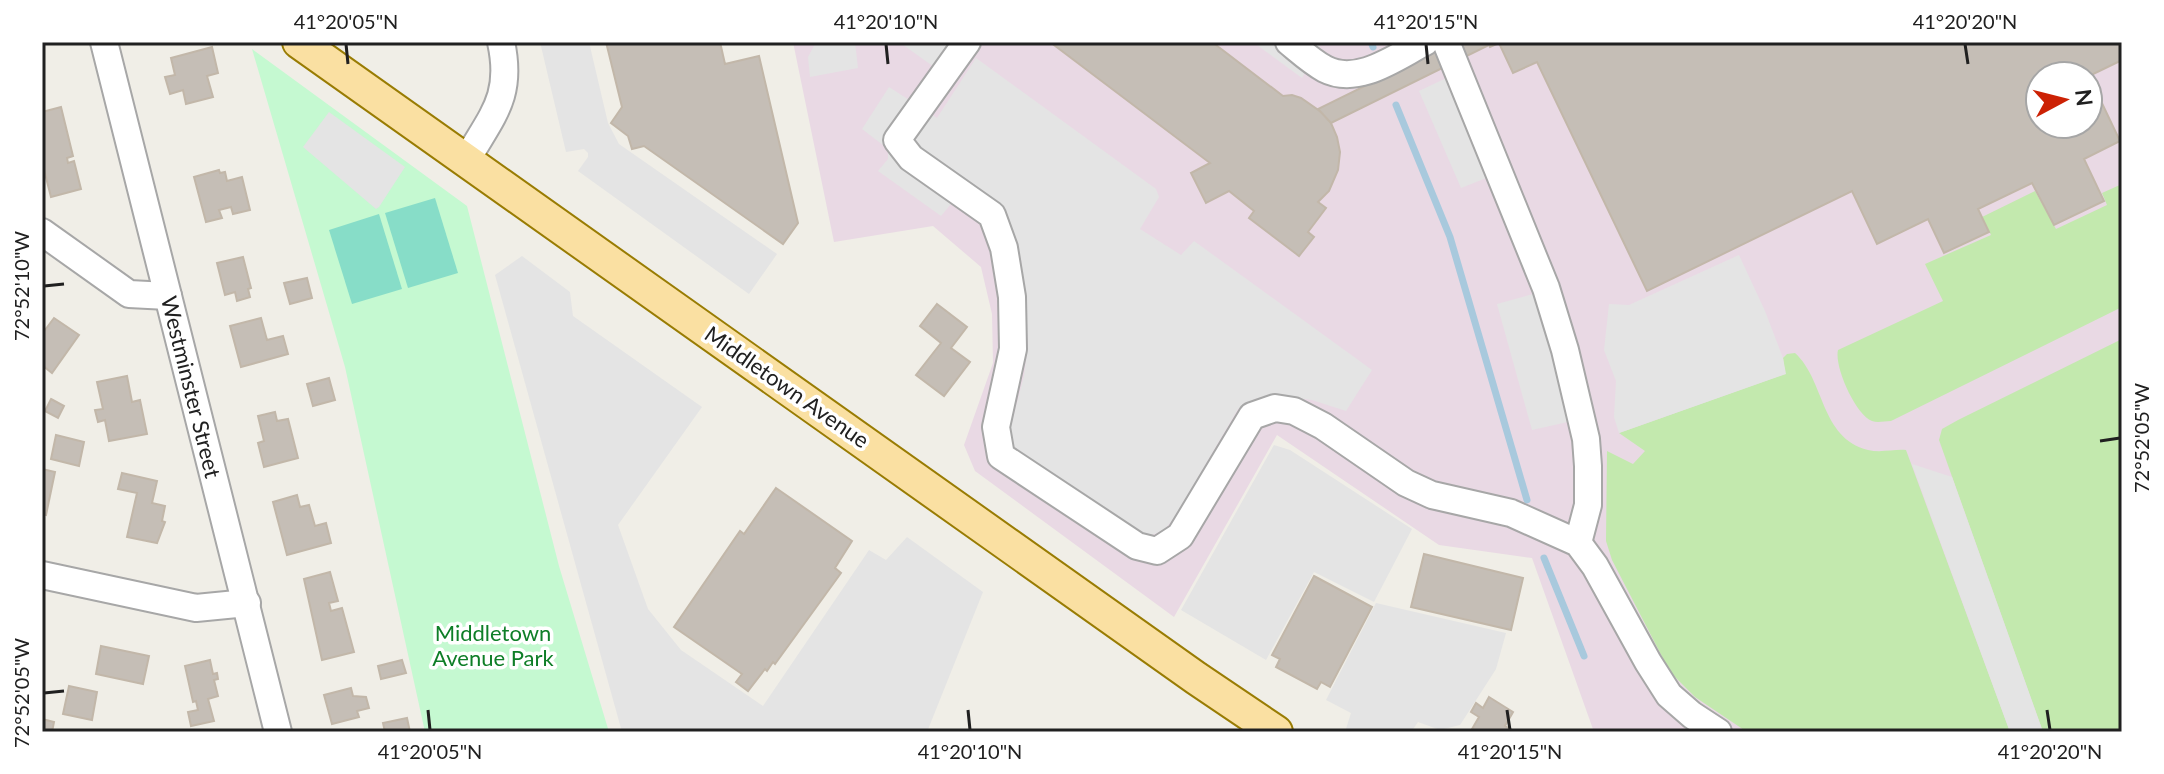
<svg xmlns="http://www.w3.org/2000/svg" width="2164" height="774" font-family="Lato,sans-serif">
	<rect width="100%" height="100%" fill="#f0eee7"/>
	<path fill="#e9d9e4" fill-rule="evenodd" d="M793,42h1329v690h-528l-62,-174 -93,-13 -162,-110 -103,182 -199,-146 -11,-26 29,-82 -1,-49 -11,-47 -48,-41 -99,16zM2040,76h48v48h-48z"/>
	<g fill="#c3e9ae">
		<path d="M2122,184v123l-231,114c-7,0 -13,2 -19,0 -17,-7 -38,-55 -34,-71l105,-49 -18,-37 66,-29 -9,-18 53,-26 21,38 51,-24 -5,-12z"/>
		<path d="M2122,339v393h-79l-104,-292 3,-11 16,-9z"/>
		<path d="M1795,353c30,27 25,85 73,97 13,3 26,-1 38,0l104,282h-263l-52,-35 -25,-25 -58,-112 -6,-19 1,-90 26,13 12,-13 -26,-18 166,-59 -2,-16 4,-4z"/>
	</g>
	<path fill="#c5f9d1" d="M252,49l215,157 92,360 50,166h-184l-80,-365z"/>
	<g fill="#87ddc8">
		<path d="M435,198l23,75 -50,15 -23,-75z"/>
		<path d="M379,214l23,75 -50,15 -23,-74z"/>
	</g>
	<g fill="#e4e4e4">
		<path d="M540,42h49l19,81 11,21 158,110 -28,40 -171,-123 10,-14v-4l-4,-4 -18,3z"/>
		<path d="M816,42h39l3,26 -48,9 -2,-20z"/>
		<path d="M899,42h52l-17,25z"/>
		<path d="M1253,42h69l-20,36z"/>
		<path d="M976,58l180,131 3,8 -19,32 41,26 13,-14 178,129 -26,41 -34,-11 -38,-5 -19,4 -17,10 -64,109 -10,12 -12,5 -14,-2 -13,-5 -113,-81 -3,-14 15,-57 4,-31 -7,-86 -8,-20 -53,-46 -19,23 -63,-45 10,-12v-10l-26,-20 27,-42 48,31z"/>
		<path d="M1459,72l40,101 -38,15 -42,-97z"/>
		<path d="M329,112l76,55 -26,40 -3,2 -73,-62z"/>
		<path d="M1739,255l26,56 18,47 3,16 -167,59 -5,-16 2,-36 -12,-31 5,-46 20,1z"/>
		<path d="M522,256l48,36 3,24 129,91 -84,118 30,84 33,41 82,56 106,-156 17,10 21,-23 76,55 -56,140h-305l-127,-457z"/>
		<path d="M1547,290l34,129 -49,11 -35,-126z"/>
		<path d="M1274,445l16,5 122,79 -38,73 -60,-30 -48,88 -85,-50z"/>
		<path d="M1912,464l40,13 91,255h-33z"/>
		<path d="M1376,603l130,30 -10,36 -36,56 -20,5 -22,-8 -7,10h-66l6,-19 -25,-13z"/>
	</g>
	<g fill="none" stroke-linecap="round" stroke-linejoin="round">
		<g stroke="#a8c9dd" stroke-width="7">
			<path d="M1371,42l2,5"/>
			<path d="M1396,105l54,132 77,263"/>
			<path d="M1544,558l40,98"/>
		</g>
	</g>
	<g fill="#c5beb6" stroke="#c2b7a9" stroke-width="2" fill-rule="evenodd">
		<path d="M606,42h114l5,22 34,-8 39,167 -15,21 -139,-98 -12,3 -4,-13 -17,-13 11,-16z"/>
		<path d="M1050,42h162l71,54 9,-1 9,3 23,16 7,9 6,14 3,15 -2,18 -9,21 -11,11 8,6 -18,24 6,5 -15,19 -50,-38 5,-7 -25,-20 -23,12 -15,-30 19,-10z"/>
		<path d="M1454,42h34l1,3 -158,78 -13,-14z"/>
		<path d="M1488,42h634v18l-33,16 31,65 -36,18 20,42 -50,24 -22,-42 -54,26 11,23 -45,21 -16,-34 -51,25 -25,-53 -205,100 -110,-229 -24,11 -14,-30 -9,4zM2040,76h48v48h-48z"/>
		<path d="M212,47l6,26 -11,3 6,21 -27,7 -3,-14 -13,4 -5,-17 10,-2 -4,-17z"/>
		<path d="M61,107l12,49 -6,2 1,5 6,-2 7,28 -30,8 -9,-35v-50z"/>
		<path d="M219,170l1,3 5,-1 2,9 15,-4 8,33 -17,4 -2,-7 -12,3 3,8 -16,4 -12,-45z"/>
		<path d="M243,257l8,31 -3,1 2,8 -13,4 -2,-9 -10,3 -8,-32z"/>
		<path d="M307,278l5,20 -22,6 -6,-21z"/>
		<path d="M937,304l30,23 -16,21 19,14 -26,34 -28,-21 25,-32 -21,-17z"/>
		<path d="M54,318l25,17 -27,38 -10,-8v-31z"/>
		<path d="M261,318l6,22 16,-4 5,18 -47,13 -11,-41z"/>
		<path d="M127,376l5,26 8,-2 7,34 -38,7 -4,-21 -7,2 -3,-12 8,-1 -6,-27z"/>
		<path d="M329,378l6,22 -22,6 -6,-22z"/>
		<path d="M51,399l13,7 -6,12 -13,-7z"/>
		<path d="M275,412l2,9 11,-2 10,39 -34,9 -6,-24 6,-2 -6,-25z"/>
		<path d="M56,435l28,7 -5,24 -28,-7z"/>
		<path d="M42,469l13,3 -9,43 -4,-1z"/>
		<path d="M122,473l35,8 -5,22 13,3 -3,15 3,1 -8,21 -30,-6 10,-44 -19,-4z"/>
		<path d="M776,488l76,53 -17,27 6,5 -66,91 -2,-2 -6,9 -2,-2 -17,22 -12,-9 6,-8 -68,-47 66,-96 4,3z"/>
		<path d="M297,495l3,12 9,-2 6,21 11,-3 5,20 -44,12 -14,-53z"/>
		<path d="M1424,554l99,24 -12,52 -100,-23z"/>
		<path d="M330,572l8,29 -9,2 2,8 11,-3 12,44 -32,8 -18,-81z"/>
		<path d="M1314,576l58,31 -42,80 -9,-5 -4,7 -41,-22 4,-8 -8,-4z"/>
		<path d="M101,646l48,10 -6,28 -47,-10z"/>
		<path d="M210,660l3,14 4,-1 1,6 -4,1 4,16 -10,3 6,22 -23,5 -3,-14 10,-2 -2,-9 -3,1 -8,-36z"/>
		<path d="M402,660l4,13 -25,6 -3,-13z"/>
		<path d="M69,686l28,6 -5,28 -29,-6z"/>
		<path d="M351,688l2,8 13,1 3,11 -12,3 2,6 -27,7 -8,-29z"/>
		<path d="M1489,697l24,15 -8,14 7,4 -1,2h-33l-6,-3 7,-12 -8,-5 5,-9 7,5z"/>
		<path d="M407,718l3,14h-25l-2,-9z"/>
		<path d="M42,719l12,3 -2,10h-10z"/>
	</g>
	<g fill="none" stroke-linecap="round" stroke-linejoin="round">
		<g stroke="#a7a7a7" stroke-width="30">
			<g id="minor">
				<path d="M104,42l174,690"/>
				<path d="M967,42l-70,98 14,18 81,57 12,33 8,49 1,52 -17,78 5,29 136,90 20,5 23,-15 72,-120 23,-8 19,3 29,15 83,57 26,12 79,18 67,30 17,23 53,96 21,33 23,20 26,17"/>
				<path d="M1289,42c11,9 23,20 36,27 33,17 71,-12 100,-27"/>
				<path d="M1446,42l100,246 19,62 21,89 2,27v39l-10,38"/>
				<path d="M466,161c26,-46 47,-64 35,-119"/>
				<path d="M42,232l87,62 39,2"/>
				<path d="M42,575l154,33 51,-5"/>
			</g>
		</g>
		<g stroke="#997c03" stroke-width="36">
			<path id="major" d="M299,42l897,636 80,54"/>
		</g>
		<use href="#minor" stroke="#fff" stroke-width="26"/>
		<use href="#major" stroke="#fae0a2" stroke-width="32"/>
	</g>
	<path fill="none" stroke="#202020" stroke-width="3" d="M346,44l2,20M886,44l2,20M1426,44l2,20M1965,44l3,20M44,286l20,-2M2100,441l20,-3M44,693l20,-2M428,710l2,20M968,710l2,20M1507,710l3,20M2047,710l3,20"/>
	<g text-anchor="middle" stroke-width="7" stroke-linejoin="round" paint-order="stroke">
		<g font-size="22" fill="#202020" stroke="#fff">
			<text transform="translate(191 387) rotate(76)" y="8">Westminster Street</text>
			<text transform="translate(787 387) rotate(35)" y="8">Middletown Avenue</text>
		</g>
		<g font-size="22" fill="#0e7e27" stroke="#fff">
			<text x="493" y="641">Middletown<tspan x="493" dy="25">Avenue Park</tspan></text>
		</g>
	</g>
	<rect width="2164" height="774" fill="none" stroke="#ffffff" stroke-width="88"/>
	<g transform="translate(2064 100) rotate(83)"><circle r="38" fill="#ffffff" stroke="#a6a6a6" stroke-width="2"/>
	<path d="M0-6L14 30L0 20L-14 30Z" fill="#cc2104"/>
	<text y="-12" font-size="22" font-weight="bold" text-anchor="middle" fill="#202020">N</text>
	</g>
	<rect x="44" y="44" width="2076" height="686" fill="none" stroke="#202020" stroke-width="3"/>
	<g font-size="20" text-anchor="middle" fill="#202020">
		<text x="346" y="29">41°20'05"N</text>
		<text x="886" y="29">41°20'10"N</text>
		<text x="1426" y="29">41°20'15"N</text>
		<text x="1965" y="29">41°20'20"N</text>
		<text transform="translate(22 286) rotate(-90)" y="7">72°52'10"W</text>
		<text transform="translate(2142 438) rotate(-90)" y="7">72°52'05"W</text>
		<text transform="translate(22 693) rotate(-90)" y="7">72°52'05"W</text>
		<text x="430" y="759">41°20'05"N</text>
		<text x="970" y="759">41°20'10"N</text>
		<text x="1510" y="759">41°20'15"N</text>
		<text x="2050" y="759">41°20'20"N</text>
	</g>
</svg>
